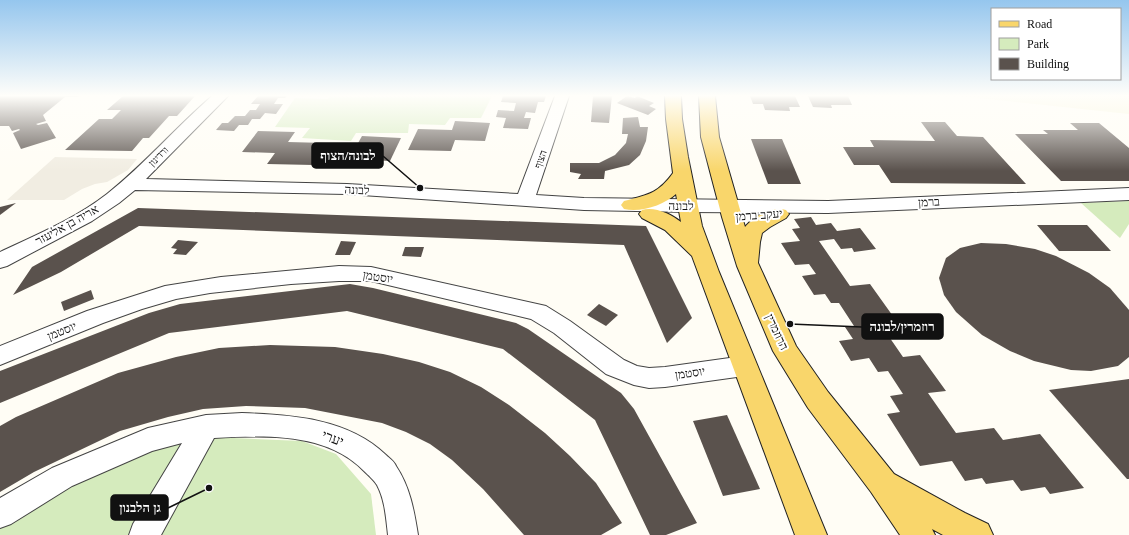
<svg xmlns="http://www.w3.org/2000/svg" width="1129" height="535" font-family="'Times New Roman',Heebo,serif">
	<rect width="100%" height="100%" fill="#fffdf5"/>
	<path fill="#f6f3d4" d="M960,96h169v18z"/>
	<g fill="#d5ebbd">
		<path d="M331,96l21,1 140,-1 -11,22h-31l-5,7 -36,-1 -1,9h-52l-5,8 -49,-3 8,-10 -35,-1 20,-29 33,1z"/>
		<path d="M1129,201v23l-9,14 -39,-35z"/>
		<path d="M211,437l91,4 34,13 35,40 5,41h-376v-15l148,-73z"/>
	</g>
	<path fill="#f1ede2" d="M55,157l82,2 -9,11 -21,12 -12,2 -13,5 -18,11h-57z"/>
	<g fill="#5a524d">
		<path d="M0,96h79l-2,1h-12l-22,18 3,6 -10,3 2,1 9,-2 9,15 -35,11 -8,-16 7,-3 -1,-1 -7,2 -3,-5h-9z"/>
		<path d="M123,96h72l-18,20h-8l-20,22h-6l-11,13 -67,-1 34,-31h13l9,-9h-14z"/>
		<path d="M258,96h29l-2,2h-7l-4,6h9l-7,10 -11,-1 -5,6h-8l-4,6h-9l-5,6 -18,-1 6,-7h6l7,-7h10l5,-6h6l4,-6h-9z"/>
		<path d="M503,96h43l-2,6h-6l-3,11 -9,-1 -2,6h7l-3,11 -25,-1 3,-10 -10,-1 2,-7 16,1 2,-8 -15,-1z"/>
		<path d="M593,96h19l-3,27 -18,-1z"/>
		<path d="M627,96l8,2 2,-2 17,7 -5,3 7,3 -8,6 -31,-12z"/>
		<path d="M750,96h45l5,11h-11l1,4 -25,-1 -2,-6h-10z"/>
		<path d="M808,96h40l4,9h-21l1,3 -19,-1z"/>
		<path d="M638,117l2,10h8l-2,14 -6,14 -11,10 -24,6 -1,8h-26l3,-5 -11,-2v-9h29l16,-8 11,-12 2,-9h-6l1,-16z"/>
		<path d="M455,121l35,2 -5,18 -30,-1 -4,11 -43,-1 10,-21 34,1z"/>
		<path d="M921,122h24l12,14 26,1 43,47 -135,-1 -12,-18h-25l-11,-18h31l-4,-7 65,1z"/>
		<path d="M1070,123h29l30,25v33h-68l-46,-47h33l-5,-4h35z"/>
		<path d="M258,131l37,1 -7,10 38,1 -12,22 -47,-1 8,-11 -33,-1z"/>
		<path d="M362,136l39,2 -11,23 -41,-2z"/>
		<path d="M751,139h31l19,45h-33z"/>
		<path d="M16,203l-16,12v-8z"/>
		<path d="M138,208l508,18 46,92 -25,25 -43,-98 -485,-19 -78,46 -48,23 19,-28z"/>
		<path d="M811,217l5,8 15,-2 6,8 23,-3 16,21 -22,3 -2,-4 -11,1 -7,-10 -15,2 31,45 20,-2 30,42 -17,2 20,29 17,-2 26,36 -18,2 28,40 38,-5 9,12 37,-6 44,54 -34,6 -5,-7 -24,4 -8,-11 -27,4 -4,-6 -17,3 -13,-20 -32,5 -33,-52 13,-2 -10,-16 13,-2 -15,-23 -10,1 -9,-14 -18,3 -12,-20 14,-2 -8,-12 9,-1 -15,-23h-8l-6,-9 -11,1 -12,-19 14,-2 -7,-10 -14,1 -14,-22 19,-2 -8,-12 8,-1 -6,-9z"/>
		<path d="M1037,225h50l24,26h-52z"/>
		<path d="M178,240l20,2 -12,13 -13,-1 4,-5 -6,-1z"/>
		<path d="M341,241l15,1 -6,13h-15z"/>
		<path d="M981,243l25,1 29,5 21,7 33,17 21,15 19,22v47l-11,9 -27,5 -20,-1 -37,-9 -24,-10 -28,-16 -26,-23 -12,-17 -5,-17 7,-20 14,-10z"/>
		<path d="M405,247h19l-3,10 -19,-1z"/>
		<path d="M350,284l23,4 143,35 12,6 93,64 13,16 63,114 -31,12h-16l-55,-115 -92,-71 -156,-38 -178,22 -169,70v-32l149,-58 31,-9z"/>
		<path d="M91,290l3,9 -30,12 -3,-9z"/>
		<path d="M599,304l19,11 -12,11 -19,-11z"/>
		<path d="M270,345l65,2 48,7 36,8 31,10 31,15 28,18 36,28 25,23 26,27 26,40 -21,12h-77l-41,-46 -31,-29 -22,-16 -24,-12 -24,-9 -77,-15 -59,-2 -43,3 -35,8 -48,14 -86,41 -34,20v-66l16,-9 102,-44 58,-16 43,-9z"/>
		<path d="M1129,379v100h-2l-78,-89z"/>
		<path d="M727,415l33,74 -37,7 -30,-75z"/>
	</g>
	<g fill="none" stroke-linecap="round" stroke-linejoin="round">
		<g stroke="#444" stroke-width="2">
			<g id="minor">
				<path d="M212,96h16l-82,83 201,5 171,10 37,-98h14l-33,99 48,3 244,3 301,-13v12l-301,13 -140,-1 -104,-2 -237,-16 -212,-4 -16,13 -27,18 -85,45 -7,2v-16c36,-17 75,-33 107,-58 38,-30 69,-67 105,-98z"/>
				<path d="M339,266l32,1 175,39 24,15 54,39 13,6 12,2 16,-1 79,-11 9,3 3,7 -3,7 -9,3 -79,11 -16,1 -15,-3 -28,-11 -52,-41 -23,-14 -160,-38h-32l-48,3 -81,9 -34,6 -34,10 -39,14 -103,42v-19l87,-35 78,-25 56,-9z"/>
				<path d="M242,413c49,2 106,5 144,42 3,3 8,6 10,11 14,21 18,44 22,69h-30c-2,-17 -3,-35 -11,-50 -3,-5 -9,-10 -13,-14 -37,-39 -100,-36 -150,-33l-53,97h-32l4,-11 49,-81 -30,8 -80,35 -61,38 -11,4v-30l52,-30 96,-40 58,-13z"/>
			</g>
		</g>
		<g stroke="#222" stroke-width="2">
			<g id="major">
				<path d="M665,96h16l1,23 6,38 14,69 17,46 108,263h-32l-103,-279 -27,-26 -23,-12 -3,-4 3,-4c12,-4 29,4 39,12l-5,-28c-12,11 -35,19 -52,15l-3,-4 3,-4c23,-6 34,-7 49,-28l-7,-54z"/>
				<path d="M699,96h16l4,41 26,90c9,-11 27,-21 41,-17l3,4 -3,4 -16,9 -8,6 -2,9 -2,21 38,83 32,46 66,82 71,39 23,11 5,11h-50l-11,-6 3,6h-35l-29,-43 -63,-84 -35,-57 -36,-85 -15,-49 -21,-80z"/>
			</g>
		</g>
		<use href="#minor" fill="#fff" fill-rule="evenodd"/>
		<use href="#major" fill="#f9d66b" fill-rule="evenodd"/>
	</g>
	<linearGradient id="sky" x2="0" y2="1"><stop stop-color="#95c6ee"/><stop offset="0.56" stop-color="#fffefa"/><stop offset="1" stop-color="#fffefa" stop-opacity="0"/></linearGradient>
	<rect width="1129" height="171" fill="url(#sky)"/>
	<g text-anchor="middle" stroke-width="4" stroke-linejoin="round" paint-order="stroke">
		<g font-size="10" fill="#111" stroke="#fff">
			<text transform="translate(158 156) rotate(-45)" y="4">ורדינון</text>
			<text transform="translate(540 159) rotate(-70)" y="4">הצוף</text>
		</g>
		<g font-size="12" fill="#111" stroke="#fff">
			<text transform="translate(357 190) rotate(3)" y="4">לבונה</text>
			<text transform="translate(929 202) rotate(-3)" y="4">ברמן</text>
			<text transform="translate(681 206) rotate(1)" y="4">לבונה</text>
			<text transform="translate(759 215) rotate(-4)" y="4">יעקב ברמן</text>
			<text transform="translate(67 225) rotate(-29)" y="4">אריה בן אליעזר</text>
			<text transform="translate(378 277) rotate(9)" y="4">יוסטמן</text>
			<text transform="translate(62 331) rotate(-22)" y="4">יוסטמן</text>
			<text transform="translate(777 332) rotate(65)" y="4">הרוזמרין</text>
			<text transform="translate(690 373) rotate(-8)" y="4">יוסטמן</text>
		</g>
		<g font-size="14" fill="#111" stroke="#fff">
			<text transform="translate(333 438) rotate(21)" y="5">יערי</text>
		</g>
	</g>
	<path fill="none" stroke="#111" stroke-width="1.5" d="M420 188L383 156M790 324L862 327M209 488L168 508"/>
	<g fill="#111" stroke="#fff" stroke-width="1.5">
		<circle cx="420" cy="188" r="4"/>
		<circle cx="790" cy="324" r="4"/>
		<circle cx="209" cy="488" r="4"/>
	</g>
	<g fill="#111" stroke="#111" stroke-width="1.5">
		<rect x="312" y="143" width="71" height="25" rx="4"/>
		<rect x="862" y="314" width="81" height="25" rx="4"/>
		<rect x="111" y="495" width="57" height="25" rx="4"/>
	</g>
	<g font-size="13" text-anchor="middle" font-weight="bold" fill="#fff">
		<text x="348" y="160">לבונה/הצוף</text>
		<text x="902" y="331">רוזמרין/לבונה</text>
		<text x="140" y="512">גן הלבנון</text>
	</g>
	<rect x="991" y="8" width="130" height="72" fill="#ffffff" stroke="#a0a0a0"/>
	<rect x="999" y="21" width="20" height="6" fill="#f9d66b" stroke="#a0a0a0"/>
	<text x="1027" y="28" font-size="12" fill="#111111">Road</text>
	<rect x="999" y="38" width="20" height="12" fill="#d5ebbd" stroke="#a0a0a0"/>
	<text x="1027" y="48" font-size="12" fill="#111111">Park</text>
	<rect x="999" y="58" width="20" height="12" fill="#5a524d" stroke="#a0a0a0"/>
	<text x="1027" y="68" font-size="12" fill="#111111">Building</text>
</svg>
